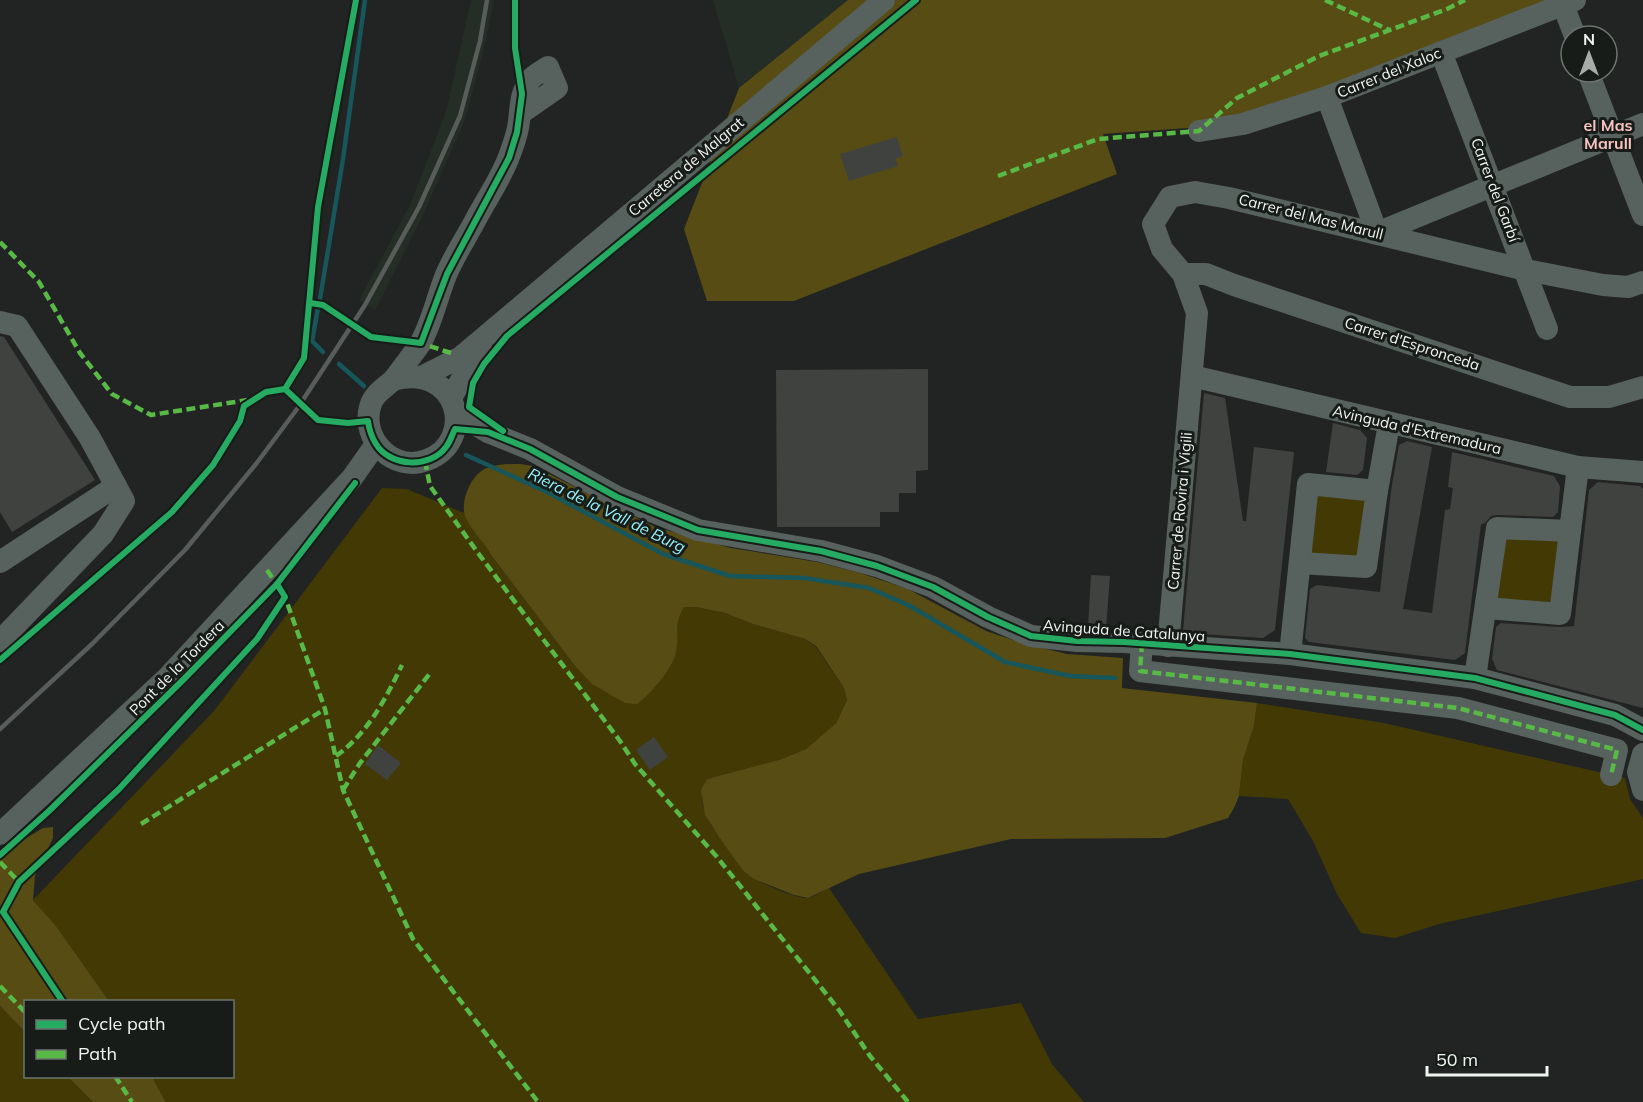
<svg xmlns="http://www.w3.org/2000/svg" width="1643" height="1102" font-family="Mulish,sans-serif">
	<rect width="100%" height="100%" fill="#212422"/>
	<g fill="#242e26">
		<path d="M471,0h23l-8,40 -21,80 -41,93 -49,97 -16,-10 51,-95 36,-93z"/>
		<path d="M713,0h135l-109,88z"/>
	</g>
	<g fill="#423905">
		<path d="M1314,485l63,6 -9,76 -68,-4z"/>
		<path d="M382,488l25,1 57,24c7,15 19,27 27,42l84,111 101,-13 2,-36 6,-10h12l29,6 28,11 52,15 10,7 29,42 3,12 -11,23 -30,26 -23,10 -76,20c-16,31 13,57 30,81 3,3 4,9 7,12 8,8 53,27 64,26 6,-1 15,-7 21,-10l89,131 103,-16 31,61 32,38h-918l-14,-25 80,-1v-74l-123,-1 -53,-75 -23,-26 181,-189z"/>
		<path d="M1497,528l73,3 -10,83 -73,-6z"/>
		<path d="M1257,703l127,20 241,55 5,21 13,19v61l-204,45 -44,14 -34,-5 -24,-39 -24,-53 -25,-42 -49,-3 4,-36 11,-34z"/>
		<path d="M0,1006l25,26 1,44 42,1 25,25h-93z"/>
	</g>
	<g fill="#574c13">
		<path d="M848,0h727l-332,124 -140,10 14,40 -323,127h-87l-23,-72 55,-141z"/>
		<path d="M520,464l13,2 122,61 76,21 86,14 43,11 48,16 78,42 36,12 45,11 56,4 -1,30 135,15 -3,23 -11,34 -4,36 -5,12 -6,10 -63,20 -154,1 -152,35 -51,24 -14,-3 -40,-16 -10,-7 -25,-35 -14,-22 -4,-25 6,-11 75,-20 24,-10 30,-26 11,-23 -3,-12 -28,-42 -11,-7 -52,-15 -28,-11 -29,-6h-12c-11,17 -4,28 -8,45 -3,16 -26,43 -39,52l-12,-1 -33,-19 -17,-18 -84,-111c-7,-14 -20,-24 -26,-39 -5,-16 7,-43 22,-48 11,-4 22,-4 33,-4z"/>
		<path d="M53,827v11l-18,38 -2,24 23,26 53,75 -83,1 -1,30 -25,-26v-152l43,-26z"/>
		<path d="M68,1077h84l14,25h-73z"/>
	</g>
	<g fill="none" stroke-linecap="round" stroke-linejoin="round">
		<g stroke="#17565b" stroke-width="4.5">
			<path d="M320,299l23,-140 22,-159"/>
			<path d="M318,308l-6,33 11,11"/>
			<path d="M339,364l25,22"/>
			<path d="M466,455l81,37 116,62 67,22 74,2 65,10 41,18 95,56 65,14 45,2"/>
		</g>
	</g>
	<g fill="#404240">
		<path d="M897,137l6,19 -8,3 3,7 -49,15 -9,-27z"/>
		<path d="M0,336l4,1 91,143 -83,52 -12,-20z"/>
		<path d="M928,369v101l-12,1v22h-17v19h-19v15h-103l-1,-157z"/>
		<path d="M1204,393l21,5 18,123h3l8,-74 40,5 -19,178 -12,8 -79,-5 -1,-2z"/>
		<path d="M1333,423l27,7 7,8 -4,32 -6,5 -31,-3z"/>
		<path d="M1407,441l25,6 -29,162 29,4 13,-103 5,-1 3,-21 -5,-1 4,-35 102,24 6,10 -2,26 -5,5 -56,-2 -6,1 -6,7 -4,1 -16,129 -10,7 -146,-18 -4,-4 5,-49 7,-4 63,7 11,-101 8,-46z"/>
		<path d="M1598,482l42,4 3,3v219l-146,-38 -5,-11 4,-32 5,-4 58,4 15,-1 15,-136z"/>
		<path d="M1091,575l19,1 -4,52 -18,-1z"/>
		<path d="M654,737l14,20 -18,13 -14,-20z"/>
		<path d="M378,745l23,18 -14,17 -22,-16z"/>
	</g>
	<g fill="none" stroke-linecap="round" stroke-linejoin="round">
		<g stroke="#57615e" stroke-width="22">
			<path d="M1563,5l12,31"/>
			<path d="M1441,52l106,277"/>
			<path d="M1588,72l55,143"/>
			<path d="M1327,97l50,136 266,-109"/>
			<path d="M1199,131l44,-7 84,-27 248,-97"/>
			<path d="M1183,274h23l28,11 336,112h39l34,-10"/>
			<path d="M0,322l17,4 73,112 34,63 -21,33 -103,107"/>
			<path d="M1192,376l386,91 65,5"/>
			<path d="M421,377l40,-20 423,-357"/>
			<path d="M393,380c65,-18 85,60 34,80 -33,13 -66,-20 -57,-53 3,-13 14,-18 23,-27 5,-5 9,-12 14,-18 4,-6 9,-12 13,-18 12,-21 17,-47 26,-69 8,-19 20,-37 30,-56 11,-21 26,-42 34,-65 3,-8 6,-17 8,-26 3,-16 1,-34 12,-48 4,-5 12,-9 18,-13l9,21 -36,25"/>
			<path d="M451,398l30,-53"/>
			<path d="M456,413l32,19 42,17 87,48 81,33 123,21 56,15 56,21 55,30 43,19 46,5 47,1 166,12 185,24 140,37 28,15"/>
			<path d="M0,562l116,-76"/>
			<path d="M1300,563l66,4 11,-76"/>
			<path d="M1487,608l73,6 10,-83"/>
			<path d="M1142,643l-2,28 318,37 159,42 -6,25"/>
			<path d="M1168,646l29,-333 -14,-39 -21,-25 -9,-25 17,-27 25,-5 34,6 297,72 77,15 25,2 15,-5"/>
			<path d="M1290,654l18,-170 69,7 12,-67"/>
			<path d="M1475,678l22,-150 73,3 8,-64"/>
			<path d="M1643,754l-5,18 5,18"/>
			<path d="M0,834l168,-157 184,-199 24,-34"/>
		</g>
		<path stroke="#585c5a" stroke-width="4.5" d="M0,729l92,-85 93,-94 71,-86 41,-55 68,-104 54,-98 41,-91 20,-75 7,-41"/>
		<g stroke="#58b947" stroke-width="4.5" stroke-dasharray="9 4.5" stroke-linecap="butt">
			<path d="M1325,0l64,30"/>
			<path d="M998,176l100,-37 101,-8 38,-33 82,-42 128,-47 18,-9"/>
			<path d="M0,242l39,40 41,71 32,41 39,21 97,-15"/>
			<path d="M417,342l34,11"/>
			<path d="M425,461l5,25 48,67 142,188 15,23 82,93 122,153 31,46 38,46"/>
			<path d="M267,570l18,27 40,112 18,81 70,149 125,163"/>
			<path d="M1142,643l-2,28 318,37 159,42 -6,25"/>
			<path d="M336,756c32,-23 49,-56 66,-91"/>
			<path d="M343,790l17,-27 71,-91"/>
			<path d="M141,824l184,-115"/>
			<path d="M0,862l19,20"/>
			<path d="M0,986l26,27"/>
			<path d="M115,1076l17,26"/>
		</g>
		<g stroke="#171c18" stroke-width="10">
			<g id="cycleway">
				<path d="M310,303l13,2 48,32 50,6 26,-69 62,-116 8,-26 5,-38 -7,-46v-48"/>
				<path d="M285,389l33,31 30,3 20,-2c1,8 3,15 8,23 14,23 54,25 70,3 4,-5 6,-12 9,-18l33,3 42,17 87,48 81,33 123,21 56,15 56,21 55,30 43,19 46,5 47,1 166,12 185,24 140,37 28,15"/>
				<path d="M285,389l19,-31 14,-151 38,-207"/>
				<path d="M503,431l-34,-24 4,-24 11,-19 23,-28 409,-336"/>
				<path d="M0,660l172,-148 41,-47 27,-44 4,-15 22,-14 19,-3"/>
				<path d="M0,855l49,-44 134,-131 94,-96 78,-101"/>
				<path d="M63,1002l-60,-90 16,-30 100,-93 138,-150 28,-42 -8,-13"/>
			</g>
		</g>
		<use href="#cycleway" stroke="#26ab63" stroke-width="6"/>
	</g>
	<g text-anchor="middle" stroke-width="6" stroke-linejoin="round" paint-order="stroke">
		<g font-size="15" fill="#f1f5f2" stroke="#171c18">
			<text transform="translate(1389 73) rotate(-22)" y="5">Carrer del Xaloc</text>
			<text transform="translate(686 167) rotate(-40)" y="5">Carretera de Malgrat</text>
			<text transform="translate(1495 190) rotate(69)" y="5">Carrer del Garbí</text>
			<text transform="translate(1311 217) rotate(14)" y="5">Carrer del Mas Marull</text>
			<text transform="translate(1412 344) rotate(18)" y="5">Carrer d'Espronceda</text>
			<text transform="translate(1417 430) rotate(13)" y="5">Avinguda d'Extremadura</text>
			<text transform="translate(1180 511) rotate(-85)" y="5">Carrer de Rovira i Vigili</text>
			<text transform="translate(1124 631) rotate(4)" y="5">Avinguda de Catalunya</text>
			<text transform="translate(177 668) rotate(-45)" y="5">Pont de la Tordera</text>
		</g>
		<g font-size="16" font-weight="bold" fill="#f6c2c2" stroke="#171c18">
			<text x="1608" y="131">el Mas<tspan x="1608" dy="18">Marull</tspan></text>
		</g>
		<g font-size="16" font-style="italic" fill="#95f2fb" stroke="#171c18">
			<text transform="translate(607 510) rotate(26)" y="6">Riera de la Vall de Burg</text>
		</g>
	</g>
	<rect x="24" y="1000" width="210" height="78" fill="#171c18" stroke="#6e736f" stroke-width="1.5"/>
	<rect x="36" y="1020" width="30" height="9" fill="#26ab63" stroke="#6e736f" stroke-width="1.5"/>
	<text x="78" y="1030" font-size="18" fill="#f1f5f2">Cycle path</text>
	<rect x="36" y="1050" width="30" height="9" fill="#58b947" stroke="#6e736f" stroke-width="1.5"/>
	<text x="78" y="1060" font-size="18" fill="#f1f5f2">Path</text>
	<g transform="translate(1589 54)"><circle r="28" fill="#171c18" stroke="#6e736f" stroke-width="1.5"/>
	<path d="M0-4.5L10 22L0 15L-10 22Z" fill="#a8aca9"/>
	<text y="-9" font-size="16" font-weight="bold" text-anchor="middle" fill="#f1f5f2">N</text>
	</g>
	<path d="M1427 1066v9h120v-9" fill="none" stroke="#f1f5f2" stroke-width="3"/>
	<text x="1436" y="1066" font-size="18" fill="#f1f5f2" stroke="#171c18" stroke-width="4.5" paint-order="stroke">50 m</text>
</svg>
